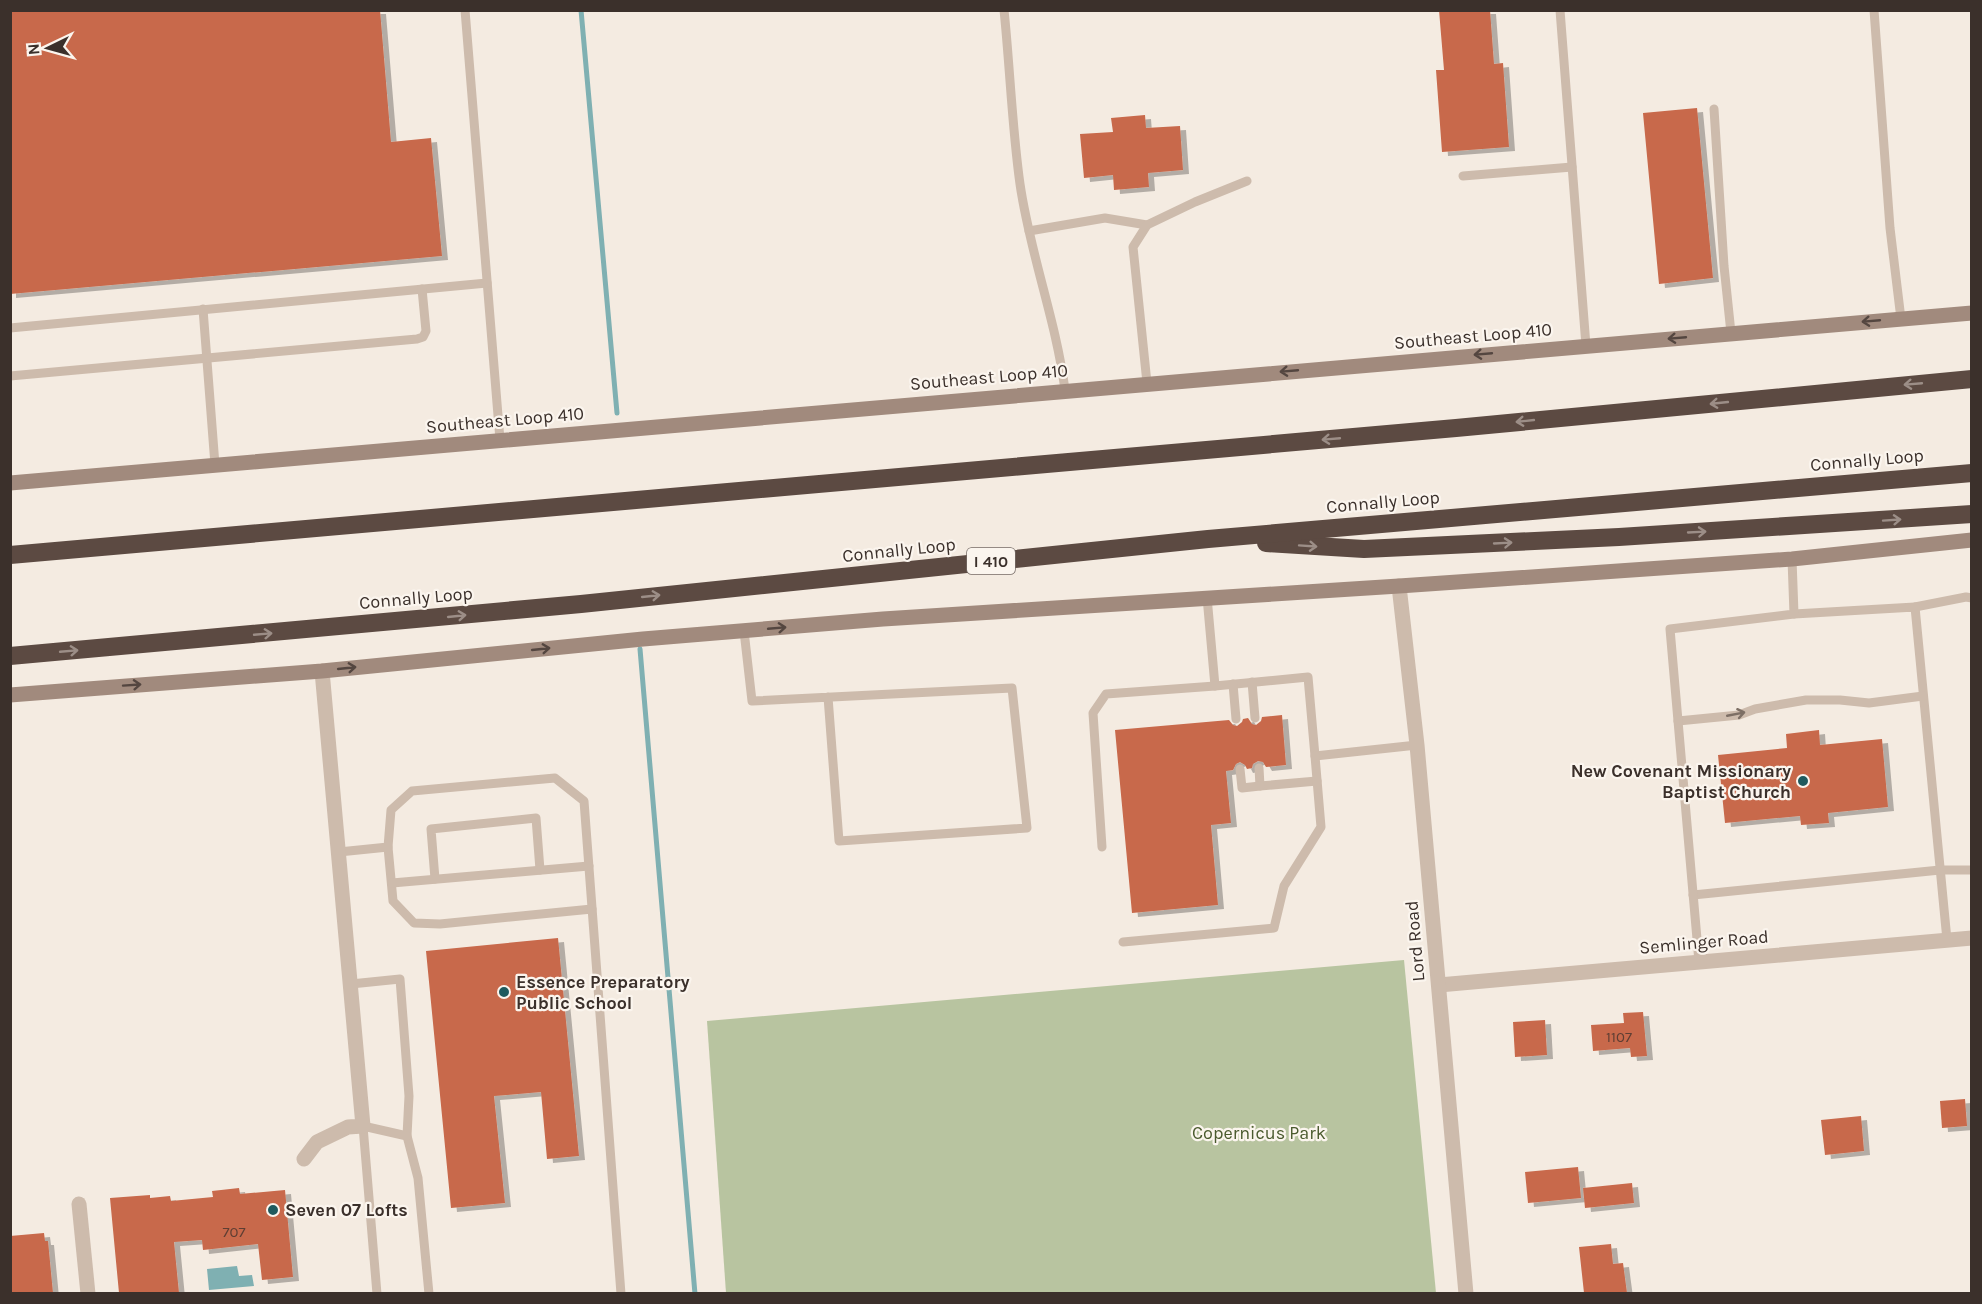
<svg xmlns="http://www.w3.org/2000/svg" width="1982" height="1304" font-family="Karla,sans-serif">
	<defs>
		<filter id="shadow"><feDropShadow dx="6" dy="4" stdDeviation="0" flood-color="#0004"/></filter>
	</defs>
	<rect width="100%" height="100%" fill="#f4ebe1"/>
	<path fill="#b8c4a0" d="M1404,960l32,333h-710l-19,-272z"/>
	<path fill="#7fb0b2" d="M237,1266l2,10 13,-1 2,11 -45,4 -2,-21z"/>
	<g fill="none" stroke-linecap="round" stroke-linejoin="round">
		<g stroke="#7fb0b2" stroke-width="5">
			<path d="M581,10l36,403"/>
			<path d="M640,649l55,645"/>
		</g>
	</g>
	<g fill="#c8694b" filter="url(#shadow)">
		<path d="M10,10h370l11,132 40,-4 11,118 -432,38z"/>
		<path d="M1439,10h51l4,54 9,-1 6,84 -67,5 -6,-82h8z"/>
		<path d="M1697,108l16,170 -54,6 -16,-171z"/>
		<path d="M1145,115l1,13 34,-2 3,44 -35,3 1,14 -35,3 -1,-15 -29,3 -4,-44 33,-2 -2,-14z"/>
		<path d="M1282,715l4,50 -20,2 -3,-5 -5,-1 -5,3 -1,4 -5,1 -2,-4 -5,-3 -4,2 -3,6 -7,1 5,52 -20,2 7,80 -86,8 -17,-183 114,-10 4,5 4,1 5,-4 1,-3 5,-1 4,6 4,1 5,-4 1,-4z"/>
		<path d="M1819,730l1,15 62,-6 6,68 -60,6 1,10 -28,2 -1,-9 -75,7 -7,-68 69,-7 -1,-14z"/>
		<path d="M558,938l21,218 -32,3 -6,-67 -47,4 11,107 -54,5 -25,-257z"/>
		<path d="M1643,1012l4,44 -16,1 -1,-9 -37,3 -2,-26 33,-2 -1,-10z"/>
		<path d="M1545,1020l2,35 -32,2 -2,-35z"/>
		<path d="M1965,1099l2,27 -25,2 -2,-27z"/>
		<path d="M1861,1116l3,35 -39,4 -4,-35z"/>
		<path d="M1578,1167l3,31 -53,5 -3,-31z"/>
		<path d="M1632,1183l2,20 -49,5 -2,-20z"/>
		<path d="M239,1188l1,6 45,-4 8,87 -31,3 -4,-36 -55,6 -1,-10 -28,2 5,51h-60l-9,-95 40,-3v3l20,-2 1,5 42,-4 -1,-6z"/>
		<path d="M44,1233l1,8h3l5,52h-43v-57z"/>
		<path d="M1611,1244l2,20 10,-1 4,30h-43l-5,-46z"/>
	</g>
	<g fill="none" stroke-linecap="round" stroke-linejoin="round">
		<g stroke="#cdbbac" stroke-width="9">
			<path d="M465,10l35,430"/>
			<path d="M1004,10c6,58 8,117 16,174 10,70 36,136 45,206"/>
			<path d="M1560,10l26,336"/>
			<path d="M1874,10l16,218 11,91"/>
			<path d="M1714,109l10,157 7,67"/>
			<path d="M1463,176l109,-9"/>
			<path d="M1029,231l76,-13 42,7"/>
			<path d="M203,309l12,156"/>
			<path d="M10,328l477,-45"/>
			<path d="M10,376l407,-37 6,-2 3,-6 -4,-42"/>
			<path d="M1147,383l-14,-136 14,-22 48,-23 52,-21"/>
			<path d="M1207,597l8,89 93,-9 7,79 102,-11"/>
			<path d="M1915,607l51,-10 6,1"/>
			<path d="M1794,614l121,-7 32,333"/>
			<path d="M744,631l8,70 260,-13 15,140 -188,13 -11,-144"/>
			<path d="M1252,682l3,36"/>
			<path d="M1233,684l3,35"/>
			<path d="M1678,721l61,-6 16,-6 51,-9h34l29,3 54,-7"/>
			<path d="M1259,768l1,18 57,-5"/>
			<path d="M1240,769l2,19 18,-2"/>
			<path d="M388,847l5,54 21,22 26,1 152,-15"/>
			<path d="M1102,847l-9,-134 13,-19 109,-8"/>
			<path d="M339,852l49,-5 3,-37 21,-19 143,-13 29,23 37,493"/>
			<path d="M435,879l-4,-50 105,-11 4,52"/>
			<path d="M392,883l197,-17"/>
			<path d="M1693,895l247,-25h32"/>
			<path d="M1123,942l151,-14 10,-42 37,-59 -6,-71"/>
			<path d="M1699,962l-29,-333 124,-15 -2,-55"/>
			<path d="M351,984l49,-5 9,117 -2,40 11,42 11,116"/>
			<path d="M377,1294l-14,-168 44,10"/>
		</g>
		<g stroke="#cdbbac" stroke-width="15">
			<path d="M1439,985l533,-47"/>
			<path d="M304,1159l13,-17 31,-15 15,-1 -41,-455"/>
			<path d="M79,1204l9,90"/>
		</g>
		<path stroke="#cdbbac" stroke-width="15" d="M1399,586l18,159 49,549"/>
		<g stroke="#a18a7d" stroke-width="15">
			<path d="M10,483l1962,-170"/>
			<path d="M10,695l312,-24 321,-32 240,-20 516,-33 393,-27 180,-19"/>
		</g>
		<g stroke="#5c4a42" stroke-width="18">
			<path d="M1266,543l98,6 255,-12 353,-23"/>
			<path d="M10,555l1446,-127 516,-49"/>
			<path d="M10,656l571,-52 627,-65 764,-66"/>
		</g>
	</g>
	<defs><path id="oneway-shaft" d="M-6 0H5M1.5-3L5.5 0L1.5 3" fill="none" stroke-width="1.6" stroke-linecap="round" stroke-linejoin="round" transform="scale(1.5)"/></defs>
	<g stroke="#544640">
		<use href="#oneway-shaft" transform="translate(1871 321) rotate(175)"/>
		<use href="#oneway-shaft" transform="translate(1677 338) rotate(175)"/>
		<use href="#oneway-shaft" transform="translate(1483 354) rotate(175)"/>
		<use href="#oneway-shaft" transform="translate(1289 371) rotate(175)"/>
		<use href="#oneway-shaft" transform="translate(777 628) rotate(-5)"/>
		<use href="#oneway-shaft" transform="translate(541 649) rotate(-6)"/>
		<use href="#oneway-shaft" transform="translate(347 668) rotate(-6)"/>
		<use href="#oneway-shaft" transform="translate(132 685) rotate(-4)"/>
	</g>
	<g stroke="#9c8e87">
		<use href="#oneway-shaft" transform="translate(1913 384) rotate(175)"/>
		<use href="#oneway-shaft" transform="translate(1719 403) rotate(174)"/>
		<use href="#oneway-shaft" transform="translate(1525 421) rotate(174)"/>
		<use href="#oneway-shaft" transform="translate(1331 439) rotate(175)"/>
		<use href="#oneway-shaft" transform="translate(1892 520) rotate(-4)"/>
		<use href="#oneway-shaft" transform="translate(1697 532) rotate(-3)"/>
		<use href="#oneway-shaft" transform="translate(1503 543) rotate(-3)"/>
		<use href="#oneway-shaft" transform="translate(1308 546) rotate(4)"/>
		<use href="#oneway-shaft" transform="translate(651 596) rotate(-6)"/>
		<use href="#oneway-shaft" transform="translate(457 616) rotate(-6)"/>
		<use href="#oneway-shaft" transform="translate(263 634) rotate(-5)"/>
		<use href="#oneway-shaft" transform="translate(69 651) rotate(-5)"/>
	</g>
	<use stroke="#7d6f65" href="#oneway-shaft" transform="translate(1736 714) rotate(-11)"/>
	<g fill="#1f5a5e" stroke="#fbf5ee" stroke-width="2">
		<circle cx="1803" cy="781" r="6"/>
		<circle cx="504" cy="992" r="6"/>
		<circle cx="273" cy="1210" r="6"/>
	</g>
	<g text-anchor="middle" stroke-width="4.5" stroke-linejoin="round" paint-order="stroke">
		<g font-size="15" fill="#5e3e33">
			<text x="1619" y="1042">1107</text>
			<text x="234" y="1237">707</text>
		</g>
		<rect fill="#fbf5ee" stroke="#756b66" stroke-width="1.5" x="967" y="548" width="48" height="26" rx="4.5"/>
		<g font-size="16" font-weight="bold" fill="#3b302b">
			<text x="991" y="567">I 410</text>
		</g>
		<g font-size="18" fill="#3b302b" stroke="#fbf5ee">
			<text transform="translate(1473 336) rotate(-5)" y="6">Southeast Loop 410</text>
			<text transform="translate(989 377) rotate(-5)" y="6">Southeast Loop 410</text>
			<text transform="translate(505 420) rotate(-5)" y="6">Southeast Loop 410</text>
			<text transform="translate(1867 460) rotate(-5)" y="6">Connally Loop</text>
			<text transform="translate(1383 502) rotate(-5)" y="6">Connally Loop</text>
			<text transform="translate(899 550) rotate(-6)" y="6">Connally Loop</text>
			<text transform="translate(416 598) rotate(-5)" y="6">Connally Loop</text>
			<text transform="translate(1415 941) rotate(-95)" y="6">Lord Road</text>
			<text transform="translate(1704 942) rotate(-5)" y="6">Semlinger Road</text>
		</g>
		<g font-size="18" font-weight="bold" fill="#3b302b" stroke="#fbf5ee" text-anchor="start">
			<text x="1791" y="777" text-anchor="end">New Covenant Missionary<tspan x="1791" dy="21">Baptist Church</tspan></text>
			<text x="516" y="988">Essence Preparatory<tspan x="516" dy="21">Public School</tspan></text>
			<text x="285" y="1216">Seven 07 Lofts</text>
		</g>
		<g font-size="18" fill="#4a5a2e" stroke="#fbf5ee">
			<text x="1259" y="1139">Copernicus Park</text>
		</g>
	</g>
	<rect width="1982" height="1304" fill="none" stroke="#3b302b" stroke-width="24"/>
	<g transform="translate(48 48) rotate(265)" stroke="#fbf5ee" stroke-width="4.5" paint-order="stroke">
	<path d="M0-4.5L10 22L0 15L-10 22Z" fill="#3b302b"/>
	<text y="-9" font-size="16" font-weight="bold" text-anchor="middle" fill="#3b302b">N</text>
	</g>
</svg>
